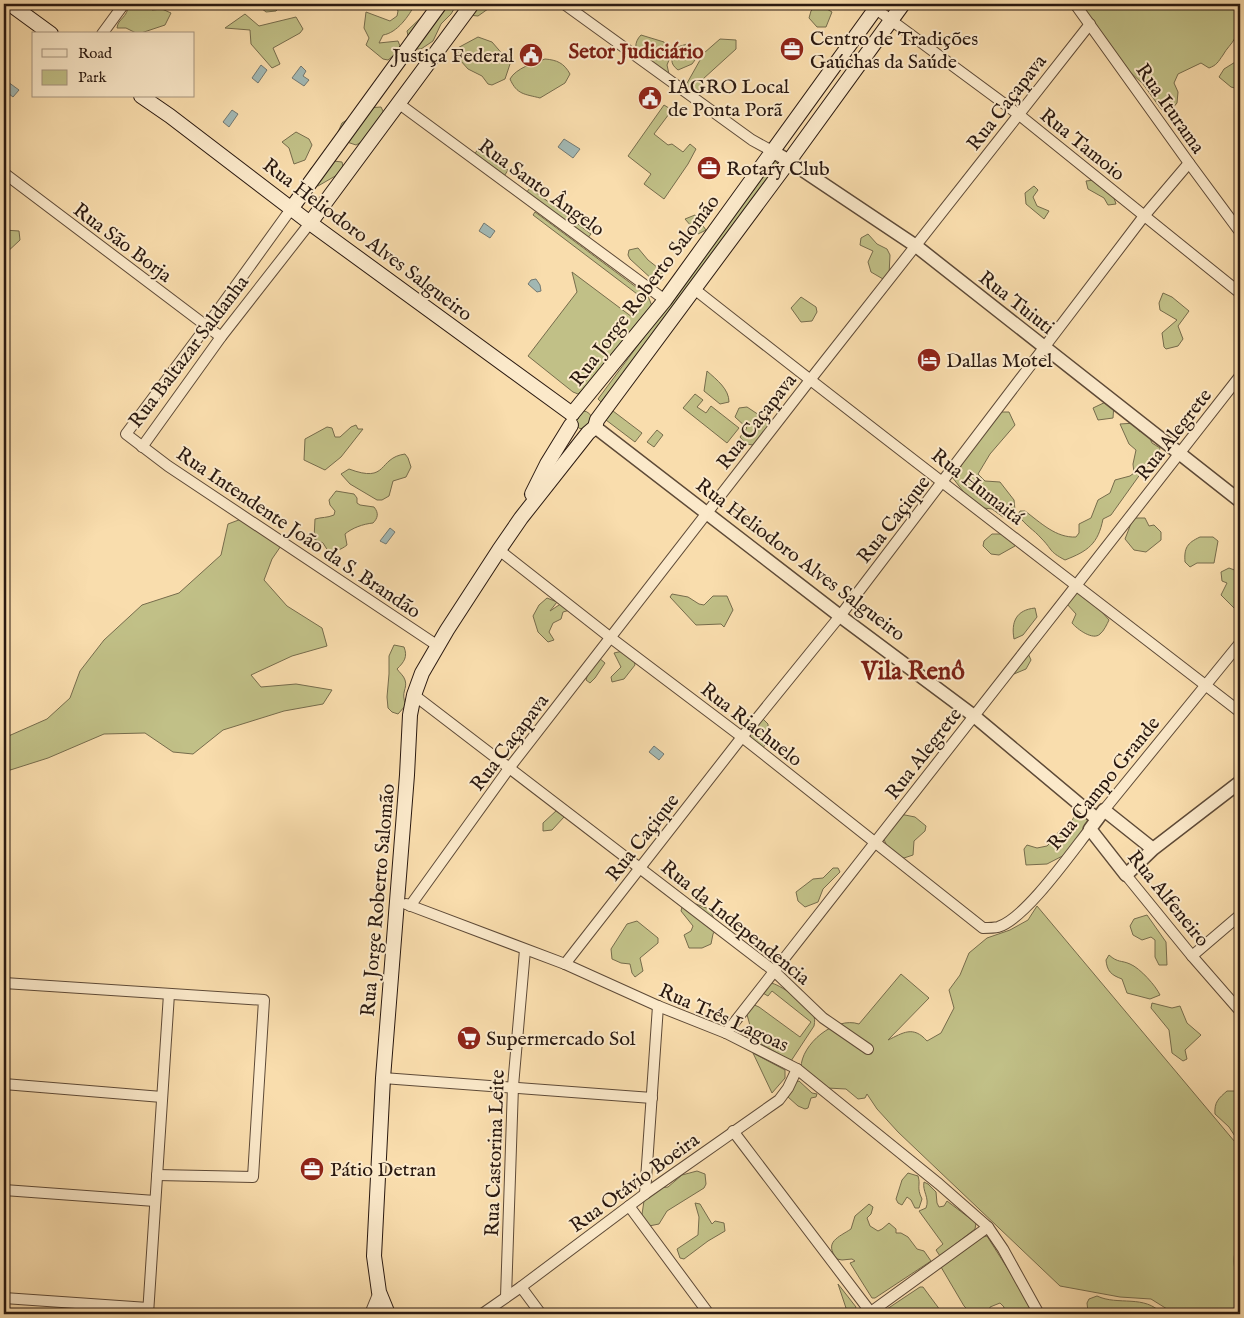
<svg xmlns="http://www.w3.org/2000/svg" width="1244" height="1318" font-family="'IM FELL English',serif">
	<rect width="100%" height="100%" fill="#f9ddad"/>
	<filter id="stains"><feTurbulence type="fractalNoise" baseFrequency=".004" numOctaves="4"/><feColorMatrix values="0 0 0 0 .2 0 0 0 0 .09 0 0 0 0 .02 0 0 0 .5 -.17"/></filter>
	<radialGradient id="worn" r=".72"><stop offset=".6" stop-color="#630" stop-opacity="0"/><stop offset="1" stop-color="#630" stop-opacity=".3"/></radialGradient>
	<g fill="#c1c087" stroke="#766c4c">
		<path d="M129,4h17l6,6 10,-1 9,4 -6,12 -27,9 -12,-6h-9c1,-10 10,-9 12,-24z"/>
		<path d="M256,4h18l5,4 -3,3 -10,1z"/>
		<path d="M396,4h19c-6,12 -18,29 -32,31l-4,8 19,-2 2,5 -3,7 -9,7 -5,-1 -17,-14 3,-7 -5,-10 2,-16 24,9 7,-5 1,-5 -3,-6z"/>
		<path d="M431,4h26l-6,10 -10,10 -8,17 -12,8h-10l-4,-18 22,-21z"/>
		<path d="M467,4h28l-17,12 -10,-1z"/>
		<path d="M818,4l14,8 -6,15h-9l-8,-9 2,-7z"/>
		<path d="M1076,4h155c8,8 9,24 4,34 -3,6 -9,11 -12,17 -5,7 -6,10 -14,13l-8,-5 -23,11 -4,9 4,9 -1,11 -6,7 -10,-1 -18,-25 -15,-14z"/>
		<path d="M245,14l14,12 37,-9 7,12 -3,4 -27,15 7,16 -8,4 -21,-24 -1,-14 -25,-2z"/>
		<path d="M641,35l23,7 7,13 -4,10 2,9 -12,4c-10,-10 -31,-28 -16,-43z"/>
		<path d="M478,37l14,5 13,15 5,-1 1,5 -6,18 -13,6 -4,-1 -6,-8 -14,-7 -16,-18z"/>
		<path d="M720,39l16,1v9l-33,30 3,12 -8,5 -10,-2 -2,-9 18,-32z"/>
		<path d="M687,44l8,16 -3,4 -14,6c-9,-7 -6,-11 -4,-22z"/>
		<path d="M545,59c12,1 19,4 25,15l-5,9 -25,15c-15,-4 -23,-3 -30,-19 6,-11 24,-16 35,-20z"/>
		<path d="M1240,59v29l-1,1 -8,-2 -12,-10 5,-8z"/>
		<path d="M664,105l8,5 -18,24 14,11 4,-1 11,8 7,-8 6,5 -8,15 -24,35 -20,-15 7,-10 -23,-18z"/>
		<path d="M381,107l4,8 -12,21 -17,9 -9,-3 -9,-10 4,-9 24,-15z"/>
		<path d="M296,132l13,7 3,6 -7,15 -11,4 -5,-16 -7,-6z"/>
		<path d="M479,148l29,22 -5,8 -30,-22z"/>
		<path d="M325,160l17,2 2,9 -26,15 -10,-2c-1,-16 4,-18 17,-24z"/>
		<path d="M775,161l3,3 -103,142 -74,96 -3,-3z"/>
		<path d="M1095,180l19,18 2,6 -8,1 -4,-7 -16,-9 -2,-8z"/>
		<path d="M1034,186l4,4 -5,7 4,9 12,5 -5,8 -18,-15 -1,-11z"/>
		<path d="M530,188l61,46 -5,6 -61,-46z"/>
		<path d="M535,212l113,84 4,10 -65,83 -5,1 -4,4 -5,-2 -45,-36 49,-64 -5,-20 60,45 13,-17 -112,-85z"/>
		<path d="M695,215l11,15 -8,4 -13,-15z"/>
		<path d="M4,230l15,1 1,9 -16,15z"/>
		<path d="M868,234l9,10 10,5 3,6 -1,20 -6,4 -12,-7 -3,-10 5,-11 -13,-6 1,-7z"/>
		<path d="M638,248l10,12 14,11 1,9 -9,1 -24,-22 -2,-4 1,-5z"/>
		<path d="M1163,293l9,4 17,14 -11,15 5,13 -5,7 -12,3 -2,-2 -2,-14 15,-13 -17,-10 -1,-7z"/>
		<path d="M801,297l15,10 1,5 -5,9 -11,1 -10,-14z"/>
		<path d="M707,371c10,9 22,18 22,31l-9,2 -16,-13z"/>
		<path d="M695,394l8,6 -6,7 9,6 5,-7 28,22 -12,15 -44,-35z"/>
		<path d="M1110,400l4,4 -1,14 -15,2 -5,-12z"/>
		<path d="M747,407l12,8 11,3 1,5 -18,22 -7,-1 -6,-7 7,-9 -12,-11 4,-9z"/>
		<path d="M613,411l29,22 -7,9 -29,-22z"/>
		<circle cx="583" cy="420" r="9"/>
		<path d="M999,412h10l6,13 -25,29 -12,20 7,7 15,1 14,18 1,10 -12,7 -11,-8 -8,-1 -18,-13 -14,-18 6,-5 15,-29z"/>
		<path d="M1135,423l3,3 1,5 9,3 4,9 8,5 -2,9 -17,16 -30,42 -8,4c-5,25 -15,32 -38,41 -17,-9 -12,-10 -24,-22 -7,-8 -15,-12 -23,-23l2,-4h5c16,12 31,27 51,26l3,-4v-9l12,-6 7,-18 12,-7 5,-13 15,-4 4,-3 -1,-9 3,-14 -7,-6 -9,-20z"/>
		<path d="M356,425l2,4h5l-22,28 -16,13 -21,-10 1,-21 22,-12 5,1 3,9h5l11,-10z"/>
		<path d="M657,430l6,5 -9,12 -7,-5z"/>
		<path d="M405,454l3,4 3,9 -5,10 -13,4 -4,15 -7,4h-5l-27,-16 -9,-10 8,-5c40,15 28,-11 56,-15z"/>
		<path d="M336,491l18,3 3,4v5l3,2 14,2c5,6 4,11 -1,16 -10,1 -21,5 -28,11l2,11c-6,5 -13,7 -19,6l-5,-8 -9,-4 1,-20c7,-2 12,-1 19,-4l1,-4 -5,-6 -1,-5z"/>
		<path d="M244,518l41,22 -13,19 -8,21 23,26 35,22 5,18 -35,10 -41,19 10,12 35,-3 36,6 -9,14 -39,7 -61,19 -30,24 -20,-2 -28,-19 -41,1 -56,24 -44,14v-34l43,-19 23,-21 10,-27 24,-31 38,-35 37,-12 42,-38 7,-31z"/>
		<path d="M1136,518h9l4,8 5,-1 7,7v8l-15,12 -12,-2 -9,-11 7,-18z"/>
		<path d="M992,534h17l7,10 -1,2 -16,9 -8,-1 -8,-8 1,-5z"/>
		<path d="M1200,537h13l5,4 -4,22h-17l-7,4 -5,-5c-1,-14 2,-19 15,-25z"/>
		<path d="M1229,568l11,4v42l-19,-19 6,-12 -5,-2 -1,-9z"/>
		<path d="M1080,587l29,33c-2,4 -5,11 -9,14 -7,7 -23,-5 -28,-11l4,-9 -9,-10z"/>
		<path d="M672,594l16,3 11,7 5,1 9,-9h14l6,14 -9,17 -3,-3 -25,1 -26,-28z"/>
		<path d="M547,598l10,4 -7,9 12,-8 8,7 -7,2 -2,7 -8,4 -4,9 5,8 -6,2 -10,-10 -5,-16 6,-11z"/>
		<path d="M1035,608l2,9 -14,18 -9,4c-3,-17 2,-29 21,-31z"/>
		<path d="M394,645l10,2c4,10 0,15 -7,22 2,3 7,7 8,11 3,9 -5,12 1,25l-8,9 -6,-2 -4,-4 -1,-11 2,-23v-18z"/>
		<path d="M623,651l10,4 2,10 -11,14 -12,3 -1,-5 10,-10 -7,-14z"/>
		<path d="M1027,651l4,9 -5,9 -12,5 -4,-3z"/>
		<path d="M599,658l6,5 -10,15 -5,5 -4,-3 6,-20z"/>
		<path d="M763,719l5,5v17l-6,8 -14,-9 2,-12z"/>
		<path d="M557,810l7,7 -12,13 -9,1v-8z"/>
		<path d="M1077,810l15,13 -18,27 -27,14 -21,1 -2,-16 3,-4 10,3 10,-2 7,-7 5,-8 12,-8z"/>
		<path d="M900,814l15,3 11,9 -1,5 -11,10 -1,14 -9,3 -14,-5 -8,-18z"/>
		<path d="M833,868h5l2,4 -17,17 -5,13 -13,5 -7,-6 -2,-9 17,-13 10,-1z"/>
		<path d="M696,904l13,5 9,17 -5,8 -2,10 -9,4h-13l-5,-13 7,-4 2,-5 -12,-15 1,-4z"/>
		<path d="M1037,906l203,242v119l-2,-8v-13c-6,9 -4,19 -2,30l4,3v35h-65l-24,-15 -31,-2 -60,-11 -162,-154 -21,-23 -10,-15 -2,4 -7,1 -12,-10 -19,-1 -26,-20c0,-24 34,-52 58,-44l42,-50 28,24 -41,42c15,-7 25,-15 39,1l14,-8 13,-25 -5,-18 11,-15 9,-22 18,-15 23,-8 18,-10z"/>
		<path d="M1147,915l19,27 1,23h-8l-4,-8v-17l-4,-3 -9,3 -9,-5 -3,-9 4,-7z"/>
		<path d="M637,921l21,17v5l-18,15 3,13 -8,6 -3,-4 -2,-9 -9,-1 -9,-4 -1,-10 16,-25z"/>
		<path d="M1109,955c9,8 12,5 21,9 10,4 26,22 30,31l-10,4 -23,-6 -5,-14c-11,-4 -15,-8 -16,-19z"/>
		<path d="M770,983c9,0 38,22 43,31 2,4 2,7 1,12l-23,35 -37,-21 -8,-29 6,-7 7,3 41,30 11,-15 -39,-31 -4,5 -7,-4z"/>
		<path d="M1152,1003l20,5 8,-2 7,17 14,12 -16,15 2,9 -4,2 -11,-8 -3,-23 -18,-22z"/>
		<path d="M753,1053l32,17v8l-13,15z"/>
		<path d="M799,1081l13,12 5,1 -1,3 -5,1 -3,10 -3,1 -7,-3 -10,-9 6,-14z"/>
		<path d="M1227,1091h10v9l3,2v42l-11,-17 -14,-13c-1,-12 4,-16 12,-23z"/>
		<path d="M697,1171l8,3 1,10 -2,4 -37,23 -8,13 -10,2 -8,-5 4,-27 4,-5 19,-2 14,-12z"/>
		<path d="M908,1173l10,3c3,9 -2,11 4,23l-3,9h-4l-4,-8 -4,-3 -5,8 -4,-2 -2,-4 6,-19z"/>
		<path d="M924,1182l4,2 8,8 1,11 2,4 5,-1 3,-5 29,22 -1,6 -35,27 -4,-6 7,-6 -24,-33 7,-3c4,-10 -4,-17 -2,-26z"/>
		<path d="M695,1203l5,1 12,20 3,-3 9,2 1,8 -17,10 -24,18 -4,-1 -3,-9 21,-14 1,-18z"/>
		<path d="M869,1204l4,3 -2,7 -4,4 3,8 8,5 4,-2 7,-6 7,6v4h5l7,4 9,12 7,2 7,10 -56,37h-3l-22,-35 5,-2 -3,-2 -10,1 -5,-1c-14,-17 2,-22 14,-30l4,-13z"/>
		<path d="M987,1236l46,73 7,5h-16l8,-4h-9l-3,4h-17l1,-7 -4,-4 -10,4 -1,7h-17l-8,-8 -23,-39 42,-30z"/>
		<path d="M838,1284l18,23 -2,7h-6z"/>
		<path d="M920,1287h3l20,27h-60l1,-3z"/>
		<path d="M1097,1296c21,10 48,-2 65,18h-70l-4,-2 -1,-9 2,-4z"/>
	</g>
	<g fill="#a2b9b5" stroke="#727973">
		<path d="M261,65l6,5 -9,13 -6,-5z"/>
		<path d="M301,66l5,5 -3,5 6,4 -5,6 -12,-8z"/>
		<path d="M8,82l11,8 -6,7 -9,-7z"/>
		<path d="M232,110l6,4 -9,13 -6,-5z"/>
		<path d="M564,139l16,10 -7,9 -15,-11z"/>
		<path d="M484,223l11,8 -5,7 -11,-7z"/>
		<path d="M536,279l4,6 1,6 -4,1 -9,-8 3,-4z"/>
		<path d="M390,528l5,4 -9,12 -6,-3z"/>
		<path d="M654,746l10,8 -5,6 -10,-8z"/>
	</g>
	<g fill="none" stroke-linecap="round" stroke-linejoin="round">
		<g stroke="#5e4a37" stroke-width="12">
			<g id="minor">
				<path d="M564,4l188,136 20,11"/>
				<path d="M1075,4l114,159 51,69"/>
				<path d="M876,9l142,105 222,179"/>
				<path d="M102,34l22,-30"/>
				<path d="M398,103l267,197"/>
				<path d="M4,173l217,164"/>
				<path d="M291,209l-85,118 -80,107 42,32 270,180"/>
				<path d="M693,288c181,143 365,283 547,424"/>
				<path d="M142,447l79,-110 89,-114"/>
				<path d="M499,550l112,88 131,99 241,191c5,0 11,0 15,-1 27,-8 73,-74 92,-98"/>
				<path d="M414,695l360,276 49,47 45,31"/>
				<path d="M1104,810l136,-167"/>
				<path d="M1126,875l66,81 48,55"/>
				<path d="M406,904l159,60 93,42 68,27 71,36 142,115 49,43 15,22 36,65"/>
				<path d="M410,906l100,-139 300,-387 280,-356"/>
				<path d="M1192,956l48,-41"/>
				<path d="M565,964l177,-227 98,-121 304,-400 45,-53"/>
				<path d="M4,983l260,17 -11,177 -96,-2"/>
				<path d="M726,1033l514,-657"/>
				<path d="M383,1078l269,20"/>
				<path d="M4,1084l158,13"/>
				<path d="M733,1131l139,183"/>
				<path d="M4,1190l151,11"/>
				<path d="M645,1194l13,-188"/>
				<path d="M629,1206l80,108"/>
				<path d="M521,1287l20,27"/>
				<path d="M506,1297l7,-211 12,-136"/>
				<path d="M4,1298l144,10"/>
				<path d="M148,1314l21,-320"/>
				<path d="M370,1314l9,-22"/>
				<path d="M482,1314l39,-27 124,-93 134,-94 9,-12 9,-19"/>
				<path d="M868,1314l120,-87"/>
			</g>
		</g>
		<g stroke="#5e4a37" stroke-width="15">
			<g id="tertiary">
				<path d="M772,151l17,10 127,85 324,255"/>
				<path d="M595,427l245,189 134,100 123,103"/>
				<path d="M1153,849l-49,-39 -14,19 36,46 27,-26 87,-67"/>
			</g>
		</g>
		<g stroke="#2a1910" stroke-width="16">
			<g id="secondary">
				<path d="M10,4l41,30"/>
				<path d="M141,96l29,20 140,107 262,191"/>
				<path d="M291,209l149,-205"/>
				<path d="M310,223l162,-219"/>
				<path d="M572,414l93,-114 214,-296"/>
				<path d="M532,494l15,-30 24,-39"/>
				<path d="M388,1314l-9,-22 -5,-36 9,-178 24,-303 3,-60 4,-20 8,-22 25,-43 52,-80 22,-32 67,-85 7,-6 2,-7 192,-259 114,-157"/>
			</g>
		</g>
		<use href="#minor" stroke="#fbe9ca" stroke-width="10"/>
		<use href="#tertiary" stroke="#fbe9ca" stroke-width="12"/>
		<use href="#secondary" stroke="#fbe9ca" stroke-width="14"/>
	</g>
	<defs>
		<g id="office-disc" transform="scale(1.25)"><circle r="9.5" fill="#8f2418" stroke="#fbe9ca"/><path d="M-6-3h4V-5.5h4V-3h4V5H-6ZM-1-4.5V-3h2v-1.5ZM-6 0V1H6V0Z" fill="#fff"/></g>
		<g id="civic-disc" transform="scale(1.25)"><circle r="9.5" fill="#8f2418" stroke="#fbe9ca"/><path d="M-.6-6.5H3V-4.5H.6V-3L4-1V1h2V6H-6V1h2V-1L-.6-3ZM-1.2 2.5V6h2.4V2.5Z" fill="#fff"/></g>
		<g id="hotel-disc" transform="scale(1.25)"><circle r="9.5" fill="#8f2418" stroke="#fbe9ca"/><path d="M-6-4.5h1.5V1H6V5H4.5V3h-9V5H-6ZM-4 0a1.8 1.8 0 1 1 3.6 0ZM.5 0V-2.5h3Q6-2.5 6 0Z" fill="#fff"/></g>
		<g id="supermarket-disc" transform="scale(1.25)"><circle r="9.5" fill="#8f2418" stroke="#fbe9ca"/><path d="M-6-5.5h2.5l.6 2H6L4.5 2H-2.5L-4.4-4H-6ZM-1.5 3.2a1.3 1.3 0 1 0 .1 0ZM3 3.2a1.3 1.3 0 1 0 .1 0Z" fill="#fff"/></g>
	</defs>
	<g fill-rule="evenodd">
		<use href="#office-disc" x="792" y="49"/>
		<use href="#civic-disc" x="531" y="55"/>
		<use href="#civic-disc" x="650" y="98"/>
		<use href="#office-disc" x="709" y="168"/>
		<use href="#hotel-disc" x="929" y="360"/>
		<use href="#supermarket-disc" x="469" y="1038"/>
		<use href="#office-disc" x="312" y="1169"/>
	</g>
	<g text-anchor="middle" stroke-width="4" stroke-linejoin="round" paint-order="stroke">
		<g font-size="20" fill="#2a1910" stroke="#fbe9ca" text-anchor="start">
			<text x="810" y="45">Centro de Tradições<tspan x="810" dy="23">Gaúchas da Saúde</tspan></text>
			<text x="514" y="62" text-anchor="end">Justiça Federal</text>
			<text x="668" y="93">IAGRO Local<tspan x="668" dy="23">de Ponta Porã</tspan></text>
			<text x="726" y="175">Rotary Club</text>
			<text x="946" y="367">Dallas Motel</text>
			<text x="486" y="1045">Supermercado Sol</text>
			<text x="330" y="1176">Pátio Detran</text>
		</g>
		<g font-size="20" fill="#2a1910" stroke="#fbe9ca">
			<text transform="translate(1006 102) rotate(-52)" y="7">Rua Caçapava</text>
			<text transform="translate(1171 108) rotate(55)" y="7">Rua Iturama</text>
			<text transform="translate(1083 144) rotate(39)" y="7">Rua Tamoio</text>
			<text transform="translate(542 187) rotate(36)" y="7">Rua Santo Ângelo</text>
			<text transform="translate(368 239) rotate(37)" y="7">Rua Heliodoro Alves Salgueiro</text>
			<text transform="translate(123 242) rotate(37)" y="7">Rua São Borja</text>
			<text transform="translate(644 290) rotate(-53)" y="7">Rua Jorge Roberto Salomão</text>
			<text transform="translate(1017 302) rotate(38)" y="7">Rua Tuiuti</text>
			<text transform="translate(188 351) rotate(-53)" y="7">Rua Baltazar Saldanha</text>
			<text transform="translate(756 421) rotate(-52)" y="7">Rua Caçapava</text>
			<text transform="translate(1173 434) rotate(-52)" y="7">Rua Alegrete</text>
			<text transform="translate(978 486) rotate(38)" y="7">Rua Humaitá</text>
			<text transform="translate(893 519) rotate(-52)" y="7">Rua Caçique</text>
			<text transform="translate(299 532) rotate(34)" y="7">Rua Intendente João da S. Brandão</text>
			<text transform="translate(801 559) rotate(37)" y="7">Rua Heliodoro Alves Salgueiro</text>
			<text transform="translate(752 724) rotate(38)" y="7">Rua Riachuelo</text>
			<text transform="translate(509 742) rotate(-53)" y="7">Rua Caçapava</text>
			<text transform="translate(923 753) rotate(-52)" y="7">Rua Alegrete</text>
			<text transform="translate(1103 783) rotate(-51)" y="7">Rua Campo Grande</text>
			<text transform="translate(642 837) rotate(-52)" y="7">Rua Caçique</text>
			<text transform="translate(1169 898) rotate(51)" y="7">Rua Alfeneiro</text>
			<text transform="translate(377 900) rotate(-85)" y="7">Rua Jorge Roberto Salomão</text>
			<text transform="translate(736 922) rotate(39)" y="7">Rua da Independencia</text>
			<text transform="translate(724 1017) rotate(24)" y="7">Rua Três Lagoas</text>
			<text transform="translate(494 1153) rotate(-88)" y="7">Rua Castorina Leite</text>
			<text transform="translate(634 1182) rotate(-36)" y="7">Rua Otávio Boeira</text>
		</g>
		<g font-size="21" font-weight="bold" fill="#7a1f14" stroke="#fbe9ca">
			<text x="636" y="58">Setor Judiciário</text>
		</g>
		<g font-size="25" font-weight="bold" fill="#7a1f14" stroke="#fbe9ca">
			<text x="913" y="679">Vila Renô</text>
		</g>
	</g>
	<rect width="1244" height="1318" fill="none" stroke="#f9ddad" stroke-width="20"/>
	<rect x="5" y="5" width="1234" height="1308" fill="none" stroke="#2a1910" stroke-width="2.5"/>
	<rect x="10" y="10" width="1224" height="1298" fill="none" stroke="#2a1910"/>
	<rect x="32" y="32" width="162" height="65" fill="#fbe9ca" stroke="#a79680"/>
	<rect x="42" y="49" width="25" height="8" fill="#fbe9ca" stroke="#a79680"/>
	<text x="78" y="58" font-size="15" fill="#2a1910">Road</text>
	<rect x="42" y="70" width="25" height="15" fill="#c1c087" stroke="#a79680"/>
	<text x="78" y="82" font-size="15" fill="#2a1910">Park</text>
	<rect width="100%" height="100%" filter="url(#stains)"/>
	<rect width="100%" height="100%" fill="url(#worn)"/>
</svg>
